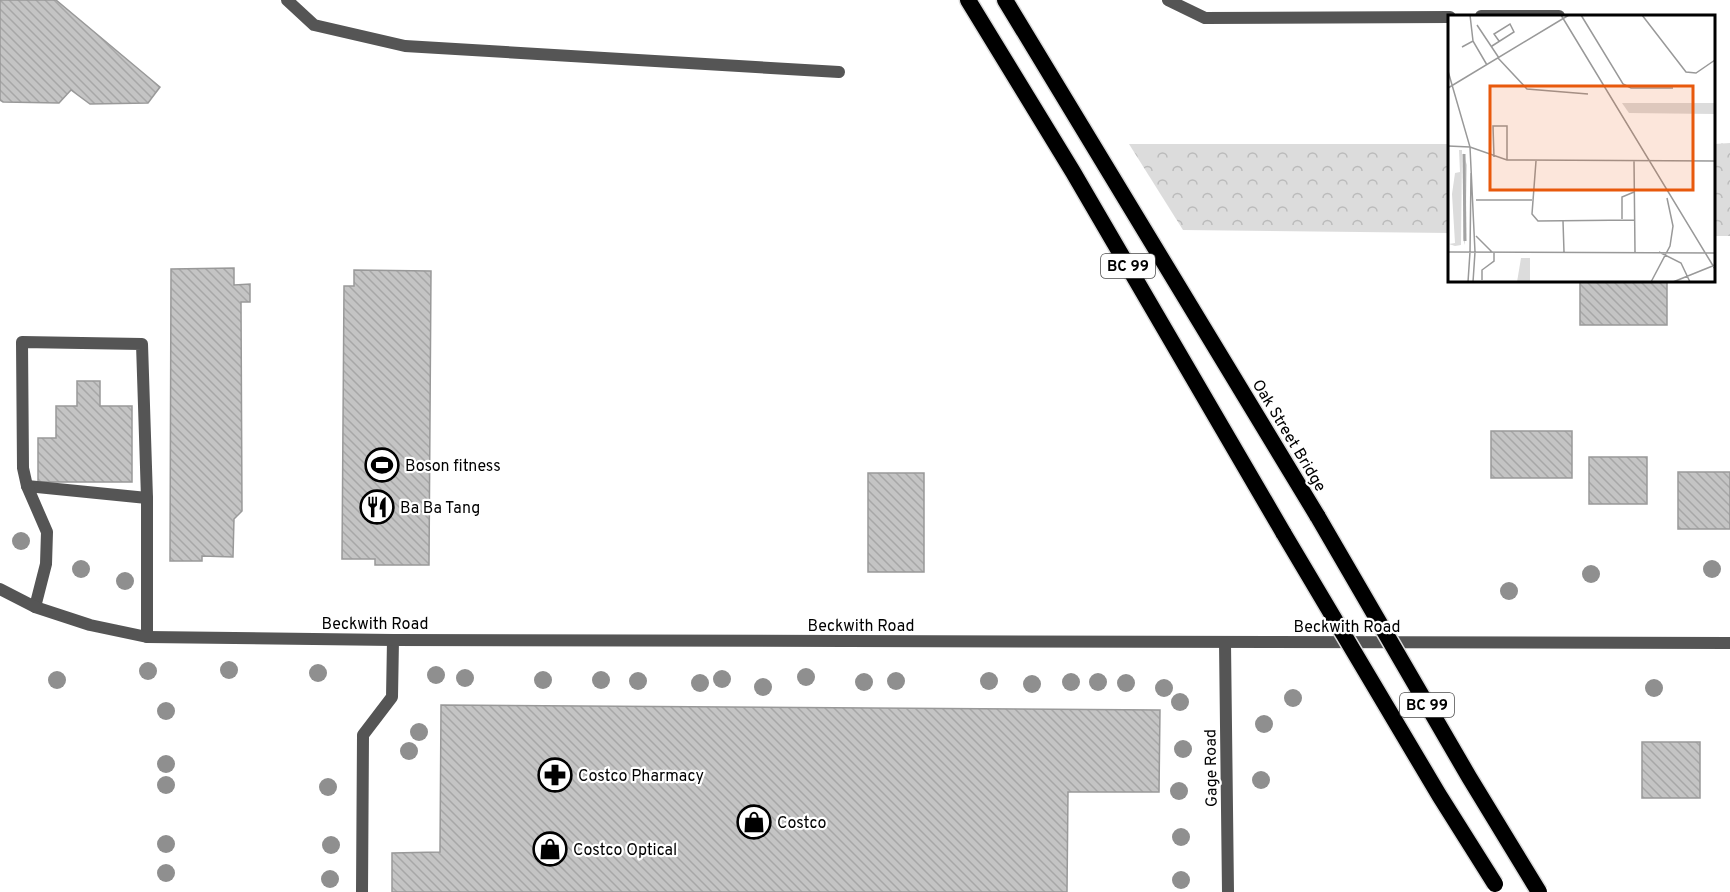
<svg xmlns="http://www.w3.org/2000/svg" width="1730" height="892" font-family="Overpass,sans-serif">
	<defs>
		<pattern id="forest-crowns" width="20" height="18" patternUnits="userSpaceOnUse" patternTransform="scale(1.5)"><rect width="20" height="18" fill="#dcdcdc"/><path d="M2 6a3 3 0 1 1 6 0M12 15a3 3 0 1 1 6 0" fill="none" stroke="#bbb"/></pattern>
		<pattern id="building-back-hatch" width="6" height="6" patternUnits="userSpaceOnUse" patternTransform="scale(1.5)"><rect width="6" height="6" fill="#c4c4c4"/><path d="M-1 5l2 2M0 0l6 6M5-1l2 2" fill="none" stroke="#a7a7a7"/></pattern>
	</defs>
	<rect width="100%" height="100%" fill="#fff"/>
	<g fill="url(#forest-crowns)">
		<path d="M1730,143v93h-16v-92z"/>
		<path d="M1129,144h320v89l-266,-3z"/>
	</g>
	<g fill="url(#building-back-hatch)" stroke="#999" stroke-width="1.5">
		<path d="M0,0h56l104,87 -12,16 -58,1 -19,-14 -12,13 -56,-1 -3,-2z"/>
		<path d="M234,268v17l16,-1v18h-9l1,209 -8,8 -1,38 -31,-1v5h-32l1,-292z"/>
		<path d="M354,270l77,1 -2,294h-54v-6h-33l2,-273h10z"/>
		<rect x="1580" y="280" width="87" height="45"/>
		<path d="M77,381h23v25h32v76h-94v-44h18v-32h21z"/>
		<rect x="1491" y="431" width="81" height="47"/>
		<rect x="1589" y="457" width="58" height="47"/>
		<rect x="1678" y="472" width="52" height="57"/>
		<rect x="868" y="473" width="56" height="99"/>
		<path d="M441,705l719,5 -1,82h-91l-1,100h-675v-39l48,-1z"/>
		<rect x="1642" y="742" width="58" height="56"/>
	</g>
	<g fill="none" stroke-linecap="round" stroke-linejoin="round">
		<g stroke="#dbdbdb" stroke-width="19">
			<g id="trunk">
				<path d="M968,0l105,172 211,362"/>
				<path d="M1005,0l313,517"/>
			</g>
		</g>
		<g stroke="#555" stroke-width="12">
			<path d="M287,0l27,25 91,21 434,26"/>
			<path d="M1168,0l37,18 245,-1"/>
			<path d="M1481,16h78"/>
			<path d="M27,486l120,12"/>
			<path d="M35,607l11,-43 1,-32 -20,-46 -4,-18 -1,-126 120,2 5,154v139"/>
			<path d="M362,892l1,-157 29,-38 1,-57"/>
		</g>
		<g stroke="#555" stroke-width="12">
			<path d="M0,589l35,18 55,18 57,12 246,3 1337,3"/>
			<path d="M1225,643l3,249"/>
		</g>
		<use href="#trunk" stroke="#000" stroke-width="16"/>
		<g stroke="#dbdbdb" stroke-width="19" stroke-linecap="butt">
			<g id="trunk-bridge">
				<path d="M1318,517l151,260 70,115"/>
				<path d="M1284,534l155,261 56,89"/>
			</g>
		</g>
		<use href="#trunk-bridge" stroke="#000" stroke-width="16"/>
	</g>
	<g fill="#8f8f8f">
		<circle cx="21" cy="541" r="9"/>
		<circle cx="81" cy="569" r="9"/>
		<circle cx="1712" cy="569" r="9"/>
		<circle cx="1591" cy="574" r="9"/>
		<circle cx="125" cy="581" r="9"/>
		<circle cx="1509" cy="591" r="9"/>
		<circle cx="229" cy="670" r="9"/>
		<circle cx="148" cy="671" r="9"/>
		<circle cx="318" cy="673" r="9"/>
		<circle cx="436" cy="675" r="9"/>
		<circle cx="806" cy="677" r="9"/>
		<circle cx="465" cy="678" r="9"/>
		<circle cx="722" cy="679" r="9"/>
		<circle cx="57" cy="680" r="9"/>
		<circle cx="543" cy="680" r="9"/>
		<circle cx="601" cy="680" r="9"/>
		<circle cx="638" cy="681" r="9"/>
		<circle cx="896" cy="681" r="9"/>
		<circle cx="989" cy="681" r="9"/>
		<circle cx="864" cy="682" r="9"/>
		<circle cx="1071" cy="682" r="9"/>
		<circle cx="1098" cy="682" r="9"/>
		<circle cx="700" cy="683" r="9"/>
		<circle cx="1126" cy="683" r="9"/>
		<circle cx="1032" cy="684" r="9"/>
		<circle cx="763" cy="687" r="9"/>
		<circle cx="1164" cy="688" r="9"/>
		<circle cx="1654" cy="688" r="9"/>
		<circle cx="1293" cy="698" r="9"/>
		<circle cx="1180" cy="702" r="9"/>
		<circle cx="166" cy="711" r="9"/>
		<circle cx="1264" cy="724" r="9"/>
		<circle cx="419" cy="732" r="9"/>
		<circle cx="1183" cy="749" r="9"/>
		<circle cx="409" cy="751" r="9"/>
		<circle cx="166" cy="764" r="9"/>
		<circle cx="1261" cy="780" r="9"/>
		<circle cx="166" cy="785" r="9"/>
		<circle cx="328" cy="787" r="9"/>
		<circle cx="1179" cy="791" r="9"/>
		<circle cx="1181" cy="837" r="9"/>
		<circle cx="166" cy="844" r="9"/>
		<circle cx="331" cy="845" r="9"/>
		<circle cx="166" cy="873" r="9"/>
		<circle cx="330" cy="879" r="9"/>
		<circle cx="1181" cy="880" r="9"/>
	</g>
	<defs>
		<g id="stadium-ring" transform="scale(1.725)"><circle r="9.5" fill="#fff" stroke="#000" stroke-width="1.5"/><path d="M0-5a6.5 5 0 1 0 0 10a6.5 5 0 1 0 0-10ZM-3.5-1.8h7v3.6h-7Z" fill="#000"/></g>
		<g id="restaurant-ring" transform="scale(1.725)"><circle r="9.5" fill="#fff" stroke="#000" stroke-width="1.5"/><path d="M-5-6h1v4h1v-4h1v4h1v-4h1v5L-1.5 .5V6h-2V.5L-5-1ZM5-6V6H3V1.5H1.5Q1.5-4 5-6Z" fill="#000"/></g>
		<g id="pharmacy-ring" transform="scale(1.725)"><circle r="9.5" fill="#fff" stroke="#000" stroke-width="1.5"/><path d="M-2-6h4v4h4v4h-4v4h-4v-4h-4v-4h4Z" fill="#000"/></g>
		<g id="shop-ring" transform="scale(1.725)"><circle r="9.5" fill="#fff" stroke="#000" stroke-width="1.5"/><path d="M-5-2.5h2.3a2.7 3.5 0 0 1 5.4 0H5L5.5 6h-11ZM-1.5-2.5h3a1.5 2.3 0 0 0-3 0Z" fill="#000"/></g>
	</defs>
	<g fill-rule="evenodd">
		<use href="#stadium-ring" x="382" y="465"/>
		<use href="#restaurant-ring" x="377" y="507"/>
		<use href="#pharmacy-ring" x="555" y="775"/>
		<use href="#shop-ring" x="754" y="822"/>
		<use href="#shop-ring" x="550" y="849"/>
	</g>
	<g text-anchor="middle" stroke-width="4.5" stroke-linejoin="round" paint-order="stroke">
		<g fill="#fff" stroke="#4c4c4c" stroke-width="1.5">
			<rect x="1101" y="254" width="54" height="24" rx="4.5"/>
			<rect x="1400" y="693" width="54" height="24" rx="4.5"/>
		</g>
		<g font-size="15" font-weight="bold" fill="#000">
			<text x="1128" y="271">BC 99</text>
			<text x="1427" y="710">BC 99</text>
		</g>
		<g font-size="16" fill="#000" stroke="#fff">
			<text transform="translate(1290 435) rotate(59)" y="6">Oak Street Bridge</text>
			<text x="375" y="629">Beckwith Road</text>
			<text x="861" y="631">Beckwith Road</text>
			<text x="1347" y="632">Beckwith Road</text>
			<text transform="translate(1210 768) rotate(-91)" y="6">Gage Road</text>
		</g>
		<g font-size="16" fill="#000" stroke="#fff" text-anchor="start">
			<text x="405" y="471">Boson fitness</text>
			<text x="400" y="513">Ba Ba Tang</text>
			<text x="578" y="781">Costco Pharmacy</text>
			<text x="777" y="828">Costco</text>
			<text x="573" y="855">Costco Optical</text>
		</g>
	</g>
	<g transform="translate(1448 15)">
		<rect width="267" height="267" fill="#fff"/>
		<path d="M11,135h3l-1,95 -6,1 -6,-2 6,-1 -3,-49 3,-21 5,-1zM15,138l4,12 -2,80 -2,-6zM73,243h9v24h-13z" fill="#dcdcdc"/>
		<path d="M174,88h93v11l-86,-1z" fill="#dcdcdc"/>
		<path fill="none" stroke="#a3a3a3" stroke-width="3" d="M16,139l1,87"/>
		<path fill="none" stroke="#999" stroke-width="1.5" d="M22,0l3,26M113,0l154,254M133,0l42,69 8,4h42M194,0l44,57 10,1 19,-13M29,10l22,33M44,31l22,-14 -4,-8 -16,10 5,7M14,32l11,-6 14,24M50,43l29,31 61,5M0,56l22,76 5,105M0,73l121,-73M0,131l22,1 37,13 208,1M46,142l-1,-31h14v34M88,146l-4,53 6,7 96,-1M186,146l1,91M28,185h56M174,204v-22l12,-5M115,206l1,31M28,221l16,16M0,237l267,1M22,237l1,-79M211,237l22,11 9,19M34,265v-10l12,-9v-9M20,267l2,-30M25,267l2,-30M203,267l19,-36 3,-20 -6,-28M225,267l42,-17"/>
		<path fill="#e8590c" fill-opacity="0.15" stroke="#e8590c" stroke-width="3" d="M42,71h203v104h-203z"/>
		<rect width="267" height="267" fill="none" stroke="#000" stroke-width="3"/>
	</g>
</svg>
